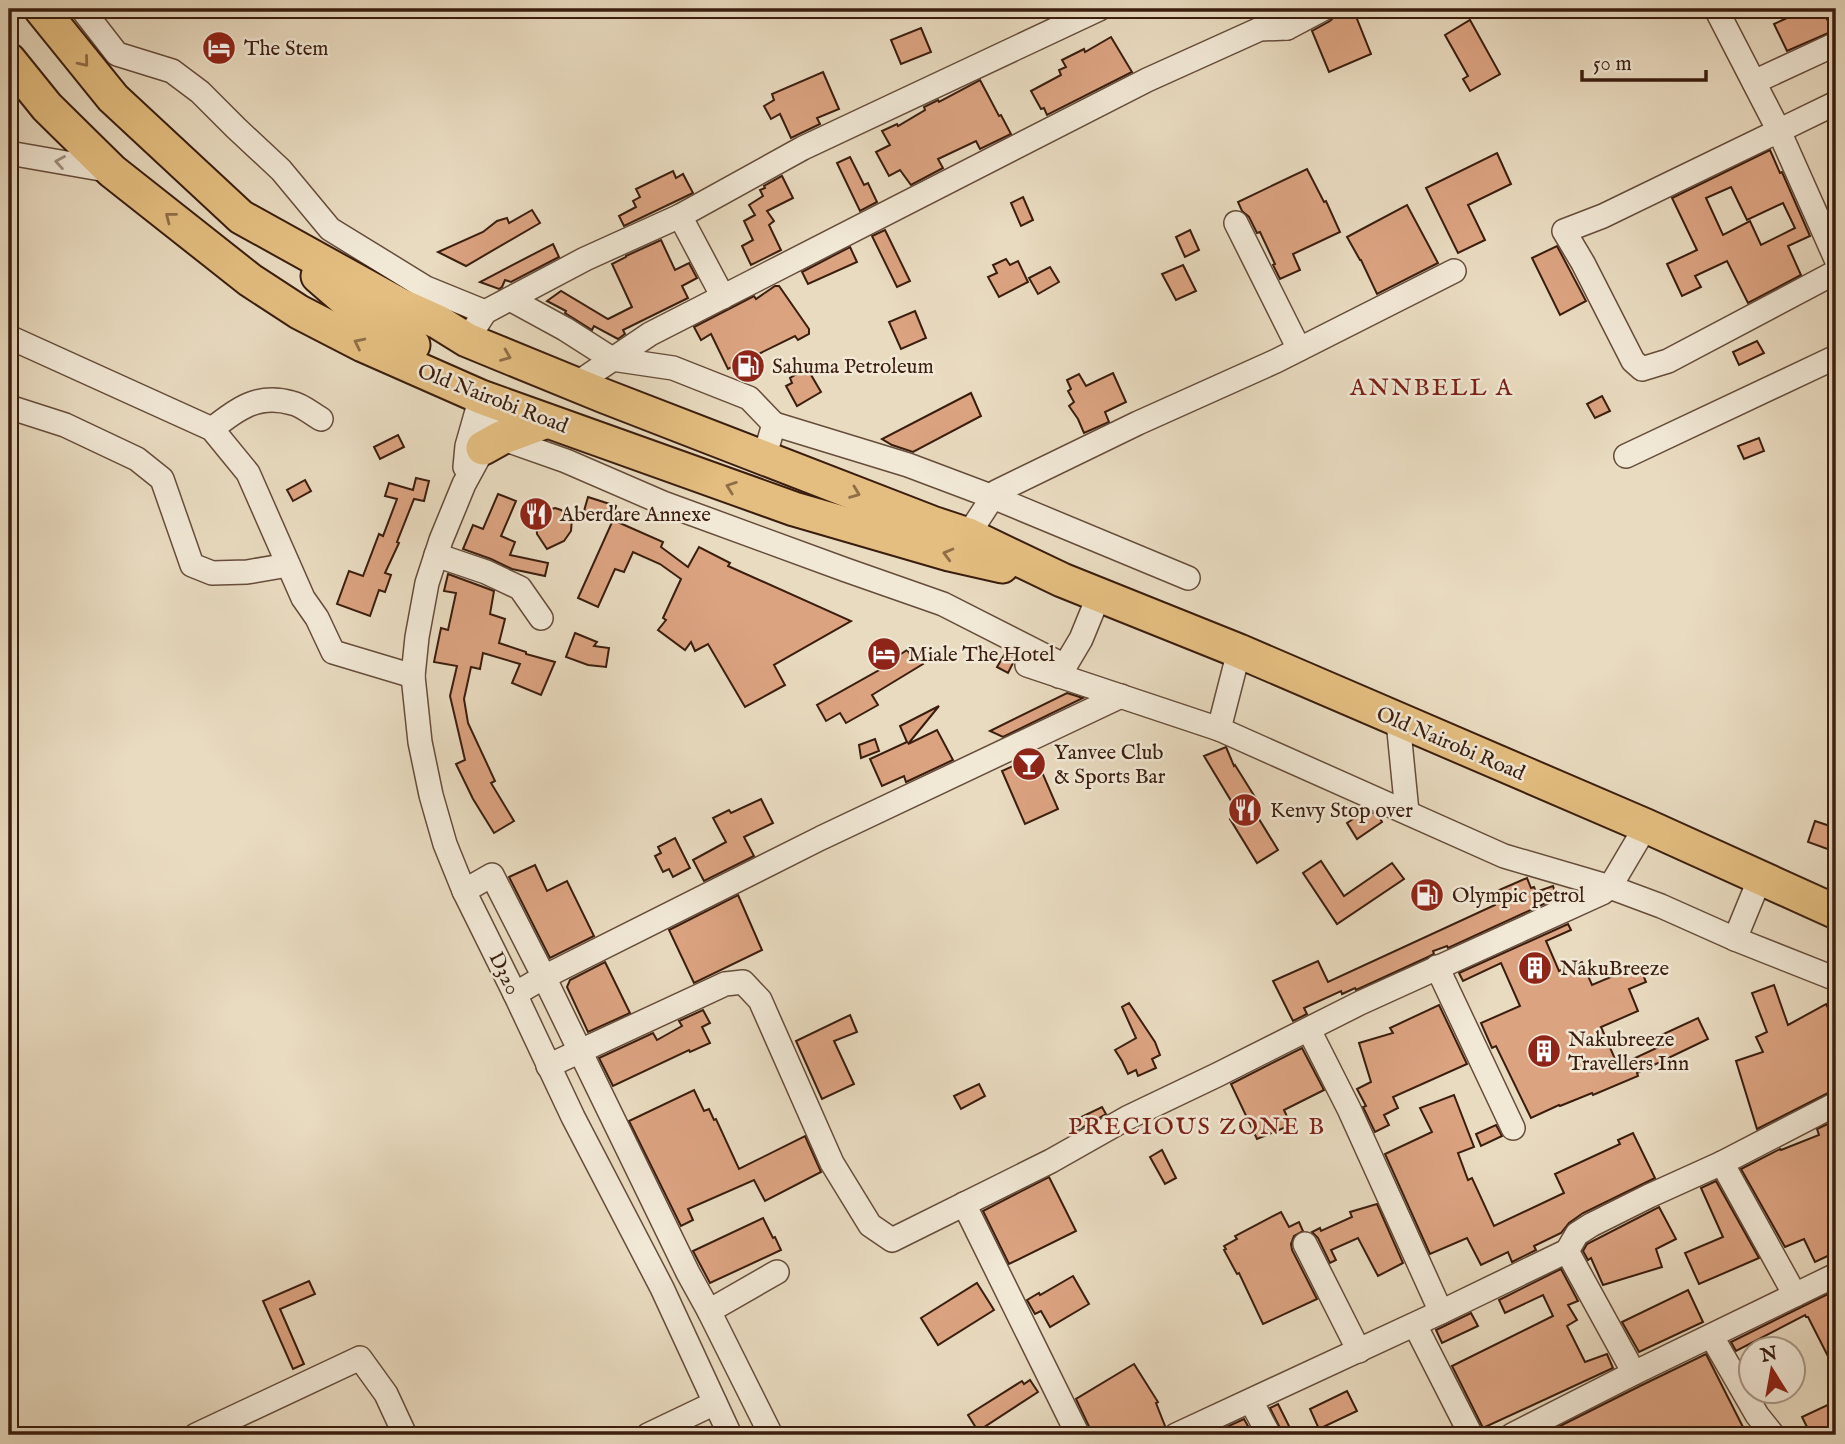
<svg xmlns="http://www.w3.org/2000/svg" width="1845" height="1444" font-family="'IM FELL English',serif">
	<rect width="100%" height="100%" fill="#e9dbc0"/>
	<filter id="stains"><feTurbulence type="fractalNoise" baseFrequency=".00286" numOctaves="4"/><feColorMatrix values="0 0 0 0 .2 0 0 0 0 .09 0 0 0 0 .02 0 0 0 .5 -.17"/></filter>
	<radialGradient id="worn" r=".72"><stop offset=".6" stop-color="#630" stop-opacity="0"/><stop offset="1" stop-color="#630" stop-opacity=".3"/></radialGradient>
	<g fill="#dca381" stroke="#3a1d0e" stroke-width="2" fill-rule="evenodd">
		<path d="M1337,9h16l18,45 -42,18 -17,-41 18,-10 5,-5z"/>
		<path d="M1807,9h15l11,22 -46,20 -13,-27z"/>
		<path d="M1470,20l30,54 -30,17 -7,-12 5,-3 -23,-41z"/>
		<path d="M921,28l10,24 -30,12 -10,-24z"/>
		<path d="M1111,37l21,35 -85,43 -3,-7 -3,1 -10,-18 30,-16 -2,-5 7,-3 -4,-7 22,-11 1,3z"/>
		<path d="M823,72l16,37 -22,9 3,6 -29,14 -11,-24 -9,5 -7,-13 10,-6 -2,-6z"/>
		<path d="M980,80l19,36 2,-1 10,19 -31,15 -4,-8 -38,18 5,9 -32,17 -11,-15 -11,6 -13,-24 14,-7 -8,-14 15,-7 1,2 27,-16 -1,-3 14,-7 1,2z"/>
		<path d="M1770,150l10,23 2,-1 28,64 -22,10 13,29 -53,28 -21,-42 -32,15 6,11 -19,9 -15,-32 30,-14 -25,-52zM1731,187l16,33 36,-17 12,25 -34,17 -11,-24 -27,14 -17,-37z"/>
		<path d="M1497,153l14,31 -43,21 17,35 -27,13 -32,-65z"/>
		<path d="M850,157l14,28 4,-2 9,19 -17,9 -23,-48z"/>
		<path d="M1307,169l17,33 2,-1 14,31 -47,22 7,16 -20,9 -7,-14 2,-1 -15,-32 -3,1 -8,-16 -7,-6 -4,-9z"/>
		<path d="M673,171l3,7 7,-4 10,19 -69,33 -5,-10 17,-9 -3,-6 7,-4 -4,-8z"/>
		<path d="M782,176l11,22 -26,13 7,10 -5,4 12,25 -30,15 -9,-19 11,-6 -9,-19 11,-6 -6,-10 14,-9 -3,-6 5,-2 -1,-2z"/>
		<path d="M1023,197l10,23 -12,6 -10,-23z"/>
		<path d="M1407,205l31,58 -61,31 -16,-34h-1l-13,-23z"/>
		<path d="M532,210l8,13 -74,43 -28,-14 45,-20 14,-11 10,-3 2,5z"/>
		<path d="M885,230l25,51 -13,6 -25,-51z"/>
		<path d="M1190,230l9,20 -14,7 -9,-20z"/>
		<path d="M661,240l14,30 14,-7 8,15 -15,8 6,12 -65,32 2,4 -7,5 -24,-13 -2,4 -27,-17 1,-2 -19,-10 14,-10 47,28 24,-12 -20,-43 14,-7v-1z"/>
		<path d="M553,244l6,13 -48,25 -6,-2 -3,7 -3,2 -19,-7z"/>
		<path d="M1557,246l29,55 -26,14 -28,-57z"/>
		<path d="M850,247l7,15 -49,22 -6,-12z"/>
		<path d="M1006,259l4,6 8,-4 10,21 -29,15 -11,-20 9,-4 -4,-8z"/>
		<path d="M1183,265l13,26 -20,9 -14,-26z"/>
		<path d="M1050,267l9,15 -21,12 -9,-16z"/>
		<path d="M775,286h4l30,43v5l-11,6 -3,-4 -67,33 -17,-35 -10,6 -7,-13 60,-31 2,3z"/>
		<path d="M915,311l11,27 -25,11 -12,-27z"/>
		<path d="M1757,341l7,12 -25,12 -6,-13z"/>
		<path d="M807,368l14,24 -24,14 -11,-20 6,-3 -2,-5z"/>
		<path d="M1113,373l13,29 -21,10 4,10 -25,11 -6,-14 -9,-13 5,-4 -6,-11 3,-2 -4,-9 12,-6 7,12z"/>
		<path d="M971,393l10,23 -68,36 -21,-7 -10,-6z"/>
		<path d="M1602,396l8,15 -15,7 -8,-14z"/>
		<path d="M398,435l6,12 -24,12 -6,-12z"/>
		<path d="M1759,438l5,13 -20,8 -6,-13z"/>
		<path d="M416,478l13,3 -5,20 -10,-2 -17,43 2,1 -14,30 6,2 -6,17 -6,-2 -9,26 -33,-12 12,-33 14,5 16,-42 4,2 14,-37 -12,-3 4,-13 24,7z"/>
		<path d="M305,480l6,11 -18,10 -6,-11z"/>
		<path d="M498,494l18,7 -15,35 14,6 -5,13 38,8 -3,13 -33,-7 -21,-10 -28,-10 10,-24 10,4z"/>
		<path d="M588,497l28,9 -4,14 -28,-9z"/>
		<path d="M555,508l6,2 11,8 -1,13 -7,10 -17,8 -10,-15 -1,-13 7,-10z"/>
		<path d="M613,520l50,22 -2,5 27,20 11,-20 31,16 -2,3 123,55 -77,44 11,20 -40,22 -37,-63 -13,7 -4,-9 -6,8 -27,-20 8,-10 -3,-2 18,-39 -21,-15 -27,-12 -9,20 -9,-3 -17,38 -20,-9z"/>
		<path d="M448,574l46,17 -4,23 15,5 -6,24 27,9v2l29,8 -14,33 -29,-12 8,-19 -37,-11 -3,16 -9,-2 -7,32 4,24 27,58 -4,2 23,38 -20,12 -21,-34 -17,-35 9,-4 -15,-64 7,-30 -23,-4 7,-34 7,2 8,-37 -12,-2z"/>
		<path d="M575,633l22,9 -3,4 15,2 -3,19 -18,-2 -22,-8z"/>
		<path d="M907,650l3,4 4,-3 9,13 -51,31 6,10 -32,18 -6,-10 -14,8 -9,-16 80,-45 -2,-2z"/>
		<path d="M1006,652l10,5 -8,16 -11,-6z"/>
		<path d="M1067,693l16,5 -80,39 -13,-6z"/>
		<path d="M939,706l-31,38 29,-14 16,30 -47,22 -2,-6 -22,10 -12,-27 37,-17 -7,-16z"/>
		<path d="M875,739l4,12 -18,7 -2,-13z"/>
		<path d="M1226,747l8,19 1,-1 23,37 -7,4 27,44 -21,13 -27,-44 9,-5 -35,-58z"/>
		<path d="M1035,756l23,53 -33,15 -23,-53z"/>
		<path d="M761,799l12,24 -29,14 10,19 -50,25 -11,-21 33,-18 -13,-24 16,-8 2,3z"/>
		<path d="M1367,810l11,5 4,7 -25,17 -10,-16z"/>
		<path d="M1815,821l21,7v24l-28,-10z"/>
		<path d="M675,838l15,30 -17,9 -4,-8 -6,3 -8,-16 6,-3 -3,-6z"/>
		<path d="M1321,861l23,35 48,-33 12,16 -67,45 -34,-51z"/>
		<path d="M535,865l12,26 20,-10 27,55 -44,22 -41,-81z"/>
		<path d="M1527,878l4,10 3,-1 2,5 17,-6 4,12 -109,50 -1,-2 -14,5 1,3 -6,3 -72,33 -1,-2 -13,6 -1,-3 -37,17 3,6 -14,7 -20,-40 45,-20 10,21 167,-77 -5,-11z"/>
		<path d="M738,895l24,55 -68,33 -25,-53z"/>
		<path d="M1568,924l3,6 -25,11 13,30 23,-9 10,23 47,-20 7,17 -17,7 9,22 -37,16 17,39 43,-20 -4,-9 41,-19 10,21 -71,34 1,3 -45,19 -1,-2 -32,13 -1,-1 -28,13 -35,-72 -4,2 -11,-25 39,-17 -19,-43 -38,18 -4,-8z"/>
		<path d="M605,962l25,51 -42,19 -21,-45 3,-7z"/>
		<path d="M1774,985l14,40 38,-21 10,19v67l-6,2 -73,37 -21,-68 27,-9 -7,-15 11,-5 -15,-39z"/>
		<path d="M1129,1003l26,39 5,13 -8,4 4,9 -18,8 -2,-6 -8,4 -6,-13 -7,-11 21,-12 -14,-31z"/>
		<path d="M1439,1005l28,59 -74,33 5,11 -14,7 5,10 -14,7 -12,-25 3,-1 -9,-17 14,-7 -12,-39 34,-10 -3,-5z"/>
		<path d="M703,1010l7,13 -8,4 8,16 -20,9 -1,-2 -76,36 -14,-28 54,-25 4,7 25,-14 -3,-5z"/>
		<path d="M850,1015l7,17 -23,9 20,43 -32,15 -26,-58z"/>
		<path d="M1302,1048l22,42 -40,20 7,15 -34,14 -26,-55z"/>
		<path d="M979,1084l6,12 -24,13 -7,-13z"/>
		<path d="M694,1090l10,21 5,-2 5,11 2,-1 23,50 66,-33 16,36 -56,29 -11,-21 -66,29 5,11 -12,6 -52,-105z"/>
		<path d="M1454,1095l20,52 -16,6 10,27 4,-2 22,48 70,-33 -9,-19 65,-30 -2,-4 15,-7 22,45 -72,35 -14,10 -8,10 -27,13 2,4 -24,12 -4,-10 -27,13 -14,-27 -37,16 -45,-100 47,-22 -12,-24z"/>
		<path d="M1102,1107l4,7 -30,17 -5,-9z"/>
		<path d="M1836,1120v132l-21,10 -11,-23 -19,8 -44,-78 39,-20 1,1 38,-15 -2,-6z"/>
		<path d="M1496,1125l6,11 -21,10 -5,-12z"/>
		<path d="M1162,1150l14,28 -11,6 -15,-27z"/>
		<path d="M1049,1177l27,54 -67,33 -26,-53z"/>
		<path d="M1716,1181l43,77 -60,26 -14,-31 38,-16 -22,-49z"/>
		<path d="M1377,1204l26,59 -25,13 -20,-38 -27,12 5,10 -6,3 -12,-25 -6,-6 8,-4 1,3 31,-14 -2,-5z"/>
		<path d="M1659,1207l17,32 -20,10 6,18 -59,18 -12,-27 -3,2 -5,-9 4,-7z"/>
		<path d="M1281,1212l8,15 10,-5 4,9 -9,5 -3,8 1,6 25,49 -54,25 -24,-51 -2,1 -13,-24 2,-1 -2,-3 13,-7 -2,-3z"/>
		<path d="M763,1218l10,20 2,-1 6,13 -71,33 -17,-32z"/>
		<path d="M1561,1269l17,32 -10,4 9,15 -10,6 18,36 22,-8 6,14 -130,60 -31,-62 101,-50 -10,-21 -38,18 -6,-13z"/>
		<path d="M1073,1276l16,28 -39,23 -9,-16 -6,3 -8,-14 12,-7 1,2z"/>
		<path d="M309,1281l6,13 -35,15 24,55 -11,5 -30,-68z"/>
		<path d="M977,1283l17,27 -56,35 -17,-27z"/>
		<path d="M1688,1290l15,32 -64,30 -17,-30z"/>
		<path d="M1836,1290v82l-28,-55h-2l-1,-2 -69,36 -5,-9z"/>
		<path d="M1471,1313l7,13 -36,17 -6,-13z"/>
		<path d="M1706,1354l41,81h-205l98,-49z"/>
		<path d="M1134,1364l24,38 -2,1 9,23 -3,9h-40l-5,-8 -13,8h-11l-17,-36z"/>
		<path d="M1030,1380l8,12 -60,39 -10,-16 54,-34 2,3z"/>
		<path d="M1347,1391l10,20 -38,18 -9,-20z"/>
		<path d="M1836,1401v31l-8,3h-17l-9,-18z"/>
		<path d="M1278,1404l13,26 -8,4 -13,-26z"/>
		<path d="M1244,1419l9,16h-44z"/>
	</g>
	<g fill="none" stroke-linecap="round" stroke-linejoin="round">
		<g stroke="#664c3a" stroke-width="26">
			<g id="minor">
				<path d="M82,9l35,45 55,17 28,21 36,36 45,42 49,59 96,59 59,24"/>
				<path d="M1716,9l63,122 57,128"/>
				<path d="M1287,28l36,-19"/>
				<path d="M1754,82l82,-38"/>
				<path d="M1836,103l-233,113 -39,15 19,32 50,98 9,8 26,-8 168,-89"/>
				<path d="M9,153l103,18"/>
				<path d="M680,216l43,81"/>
				<path d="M1236,223l63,126"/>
				<path d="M510,299l55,30 47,30 61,9 76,30 25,26 -10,34"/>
				<path d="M9,337l203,92 36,44 55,125 14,20 16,34 80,24"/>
				<path d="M467,340l18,-28 100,-53 95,-43 123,-68 296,-139"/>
				<path d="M576,384l74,-50 497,-254 113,-51 27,-1 -9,-19"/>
				<path d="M498,403l-16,48 -18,33 -23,56 -14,43 -10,54 -4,39 7,66 11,53 14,49 19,47 51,103 58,123 89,171 68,147"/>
				<path d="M9,407l56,18 72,34 25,20 30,86 20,8 35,-1 41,-7"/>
				<path d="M774,424l134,41 85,32 195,81"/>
				<path d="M212,429c25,-20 46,-36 80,-26 10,2 20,11 29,16"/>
				<path d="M501,438l65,23 97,42 183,67 97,34 122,62"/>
				<path d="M1626,456l210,-99"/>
				<path d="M465,467l2,-21 14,-49"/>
				<path d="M968,535l28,-43 142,-69 138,-62 178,-90"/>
				<path d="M436,555l50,17 34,16 21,30"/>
				<path d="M1239,651l-20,78 285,127 106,31 51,19 74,33 101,40"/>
				<path d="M1027,665l192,64"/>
				<path d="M1059,676l22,-37 18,-44"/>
				<path d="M1398,721l9,91"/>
				<path d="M464,891l28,-16 52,102 144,296 21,38 62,124"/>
				<path d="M1735,939l25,-61"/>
				<path d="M1437,967l76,161"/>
				<path d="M515,994l29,-17 277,-139 300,-142"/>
				<path d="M1309,1030l40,79 92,203"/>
				<path d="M548,1066l177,-82 18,-2 17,18 72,163 38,62 22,15 159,-79 76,-43 90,-43 143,-72 242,-110 8,-6 36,-61"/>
				<path d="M964,1204l114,231"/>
				<path d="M1305,1244l54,107"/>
				<path d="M1567,1251l67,122"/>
				<path d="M1795,1295l-73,-132 114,-59"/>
				<path d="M709,1311l68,-39"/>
				<path d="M1415,1325l56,110"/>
				<path d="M1712,1337l45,78 16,20"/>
				<path d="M1251,1401l18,34"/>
				<path d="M196,1435l164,-77 26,36 19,41"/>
				<path d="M648,1435l67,-32"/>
				<path d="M1176,1435l265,-123 126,-61 10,-17 14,-9 58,-29 73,-33"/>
				<path d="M1512,1435l122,-62 202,-98"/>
			</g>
		</g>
		<g stroke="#3a1d0e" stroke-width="37">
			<g id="highway">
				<path d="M41,9l72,89 128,119 157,87 40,18 29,18 137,56 328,127 36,12 94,45 177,71 407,175 190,86"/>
				<path d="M9,60l38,47 65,64 138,109 49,32 64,33 118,52 313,112 155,45 53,12"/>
				<path d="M318,276l60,52 35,17"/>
				<path d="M483,448l18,-10 46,-17"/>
			</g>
		</g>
		<use href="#minor" stroke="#f1e8d6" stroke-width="23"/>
		<use href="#highway" stroke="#e4be80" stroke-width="33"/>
	</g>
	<defs><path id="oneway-chevron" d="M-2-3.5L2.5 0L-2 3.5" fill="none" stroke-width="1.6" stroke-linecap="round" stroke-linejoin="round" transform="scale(1.75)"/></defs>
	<g stroke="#8f6e47">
		<use href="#oneway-chevron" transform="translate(84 62) rotate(51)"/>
		<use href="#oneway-chevron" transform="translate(170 217) rotate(-142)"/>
		<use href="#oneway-chevron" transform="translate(359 343) rotate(-154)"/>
		<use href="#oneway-chevron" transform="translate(506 356) rotate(22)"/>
		<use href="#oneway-chevron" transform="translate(731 487) rotate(-160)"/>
		<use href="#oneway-chevron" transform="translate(855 493) rotate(21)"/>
		<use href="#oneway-chevron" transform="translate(948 554) rotate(-165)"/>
	</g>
	<use stroke="#9f8d7c" href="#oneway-chevron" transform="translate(60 162) rotate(-170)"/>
	<defs>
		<g id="hotel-disc" transform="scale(1.75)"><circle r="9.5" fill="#8f2418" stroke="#f1e8d6"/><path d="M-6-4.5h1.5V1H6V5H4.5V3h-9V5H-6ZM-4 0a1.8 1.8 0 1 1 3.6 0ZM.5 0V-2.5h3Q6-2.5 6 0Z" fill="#fff"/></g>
		<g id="fuel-disc" transform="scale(1.75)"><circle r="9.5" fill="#8f2418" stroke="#f1e8d6"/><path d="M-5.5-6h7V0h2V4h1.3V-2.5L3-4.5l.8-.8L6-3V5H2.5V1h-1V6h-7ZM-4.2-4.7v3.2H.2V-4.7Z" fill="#fff"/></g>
		<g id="restaurant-disc" transform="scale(1.75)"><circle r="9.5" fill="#8f2418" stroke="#f1e8d6"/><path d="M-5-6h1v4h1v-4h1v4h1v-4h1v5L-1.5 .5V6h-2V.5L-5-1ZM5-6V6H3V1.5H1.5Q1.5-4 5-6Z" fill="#fff"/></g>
		<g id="bar-disc" transform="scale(1.75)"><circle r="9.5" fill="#8f2418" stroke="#f1e8d6"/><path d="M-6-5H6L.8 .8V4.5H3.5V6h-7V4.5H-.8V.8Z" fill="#fff"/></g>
		<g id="building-disc" transform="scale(1.75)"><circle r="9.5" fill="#8f2418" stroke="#f1e8d6"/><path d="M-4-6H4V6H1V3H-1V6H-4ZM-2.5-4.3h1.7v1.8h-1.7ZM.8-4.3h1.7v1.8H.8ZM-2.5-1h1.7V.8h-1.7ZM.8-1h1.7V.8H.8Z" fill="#fff"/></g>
	</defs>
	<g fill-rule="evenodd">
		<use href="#hotel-disc" x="219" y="48"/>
		<use href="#fuel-disc" x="748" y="366"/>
		<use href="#restaurant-disc" x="536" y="514"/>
		<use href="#hotel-disc" x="884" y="654"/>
		<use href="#bar-disc" x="1029" y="764"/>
		<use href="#restaurant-disc" x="1245" y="810"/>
		<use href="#fuel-disc" x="1427" y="895"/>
		<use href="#building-disc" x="1535" y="968"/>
		<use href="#building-disc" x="1544" y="1051"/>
	</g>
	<g text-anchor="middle" stroke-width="5" stroke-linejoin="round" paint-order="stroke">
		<g font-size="21" fill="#3a1d0e" stroke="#f1e8d6" text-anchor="start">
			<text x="244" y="55">The Stem</text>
			<text x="772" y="373">Sahuma Petroleum</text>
			<text x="560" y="521">Aberdare Annexe</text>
			<text x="908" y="661">Miale The Hotel</text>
			<text x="1054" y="759">Yanvee Club<tspan x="1054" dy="24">&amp; Sports Bar</tspan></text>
			<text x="1270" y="817">Kenvy Stop over</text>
			<text x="1452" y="902">Olympic petrol</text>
			<text x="1560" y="975">NakuBreeze</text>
			<text x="1568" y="1046">Nakubreeze<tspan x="1568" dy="24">Travellers Inn</tspan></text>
		</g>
		<g font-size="21" fill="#3a1d0e" stroke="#f1e8d6">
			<text transform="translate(493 398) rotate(21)" y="7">Old Nairobi Road</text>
			<text transform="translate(1451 743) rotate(23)" y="7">Old Nairobi Road</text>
			<text transform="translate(505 973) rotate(64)" y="7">D320</text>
		</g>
		<g font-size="24" letter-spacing="2" fill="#7a1f14" stroke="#f1e8d6">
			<text x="1432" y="395">ANNBELL A</text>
			<text x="1197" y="1134">PRECIOUS ZONE B</text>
		</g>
	</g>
	<rect width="1845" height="1444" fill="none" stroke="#e9dbc0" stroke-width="35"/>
	<rect x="10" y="10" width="1824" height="1423" fill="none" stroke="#3a1d0e" stroke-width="3.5"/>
	<rect x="18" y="18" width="1810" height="1409" fill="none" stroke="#3a1d0e" stroke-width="2"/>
	<g transform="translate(1772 1370) rotate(349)"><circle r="33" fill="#f1e8d6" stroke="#a89786" stroke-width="2"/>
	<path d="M0-5L12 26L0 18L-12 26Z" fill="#8f2418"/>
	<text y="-10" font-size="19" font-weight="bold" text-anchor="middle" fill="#3a1d0e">N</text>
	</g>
	<path d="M1582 70v10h124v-10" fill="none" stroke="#3a1d0e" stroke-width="3.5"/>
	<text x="1593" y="70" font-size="21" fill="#3a1d0e" stroke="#f1e8d6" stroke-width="5" paint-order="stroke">50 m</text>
	<rect width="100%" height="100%" filter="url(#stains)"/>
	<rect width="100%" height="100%" fill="url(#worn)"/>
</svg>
